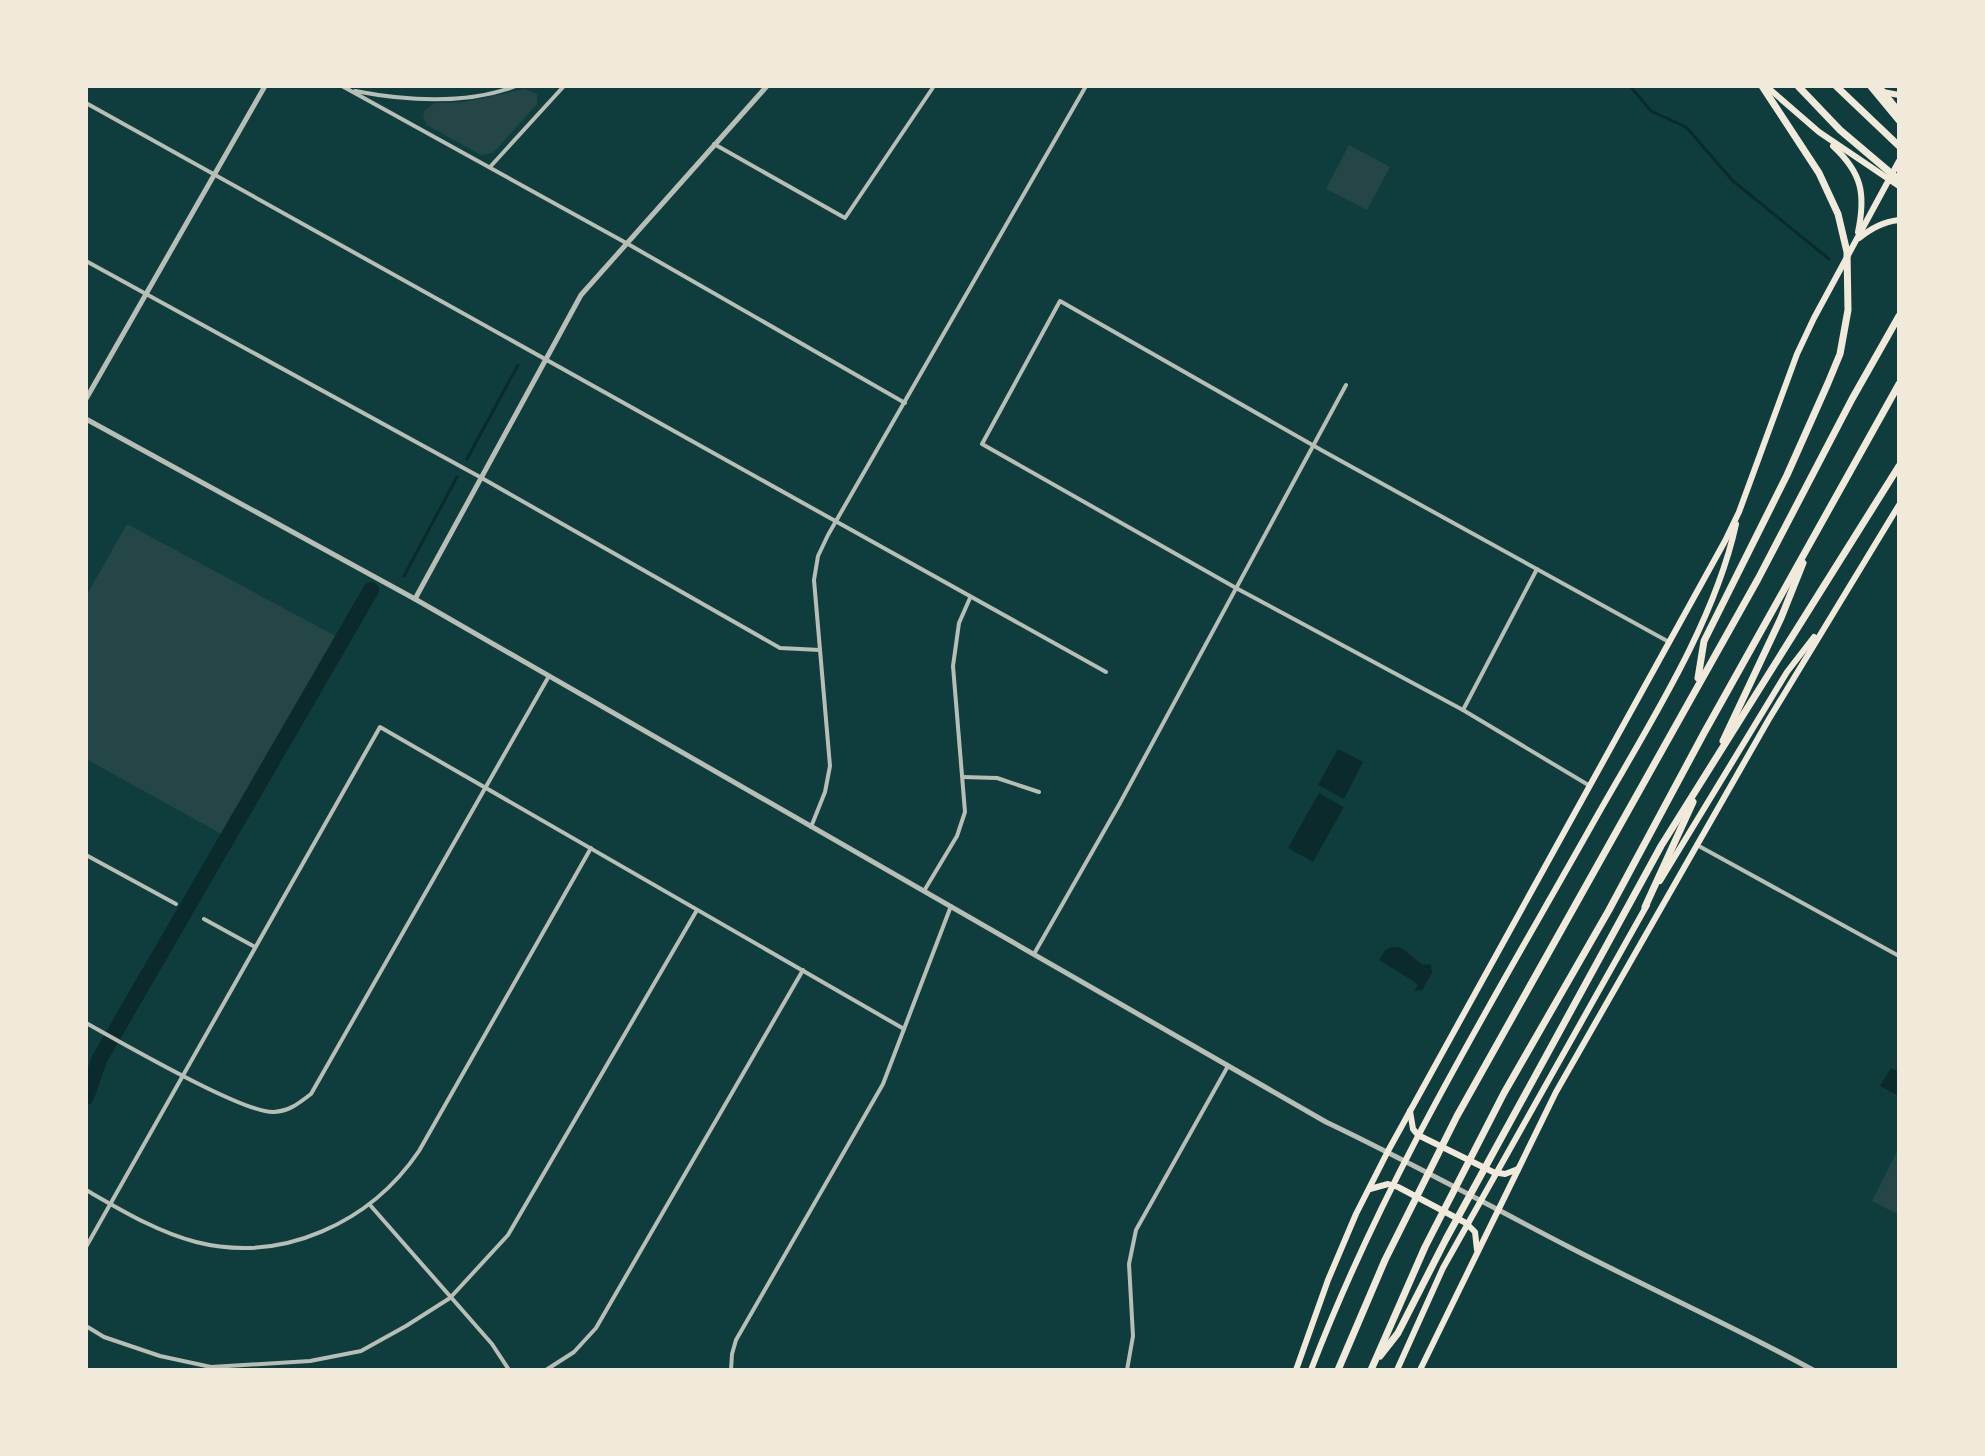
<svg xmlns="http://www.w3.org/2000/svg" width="1985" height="1456" font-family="Ubuntu,sans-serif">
	<rect width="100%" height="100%" fill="#0f3d3e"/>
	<g fill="#244646">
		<path d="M525,89l12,5v10l-44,49 -12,2 -54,-30 -4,-8 2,-7 10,-7 29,-1z"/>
		<path d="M1349,145l41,22 -23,43 -41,-21z"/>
		<path d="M127,524l212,114 -110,200 -143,-79v-163z"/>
		<path d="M1899,1148v67l-27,-14z"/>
	</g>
	<g fill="#0a2a2b">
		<path d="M1338,749l25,13 -19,37 -26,-14z"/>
		<path d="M1319,793l25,14 -31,55 -25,-14z"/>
		<path d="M1391,947h9l23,18 8,-1 1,9 -10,17 -8,1 4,-7 -39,-24 6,-10z"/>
		<path d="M1891,1068l8,4v24l-19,-10z"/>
	</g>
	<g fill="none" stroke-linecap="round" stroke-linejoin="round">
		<g stroke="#0a2a2b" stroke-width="3">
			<path d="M1630,86l21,25 35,16 47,54 96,78"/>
			<path d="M467,459l51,-94"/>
			<path d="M404,576l53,-99"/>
		</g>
		<path stroke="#0a2a2b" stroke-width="16" d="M86,1097l14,-39 271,-468"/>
		<g stroke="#b8beb3" stroke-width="4">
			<path d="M342,86l286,158 277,159"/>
			<path d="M355,91c52,10 111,14 161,-5"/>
			<path d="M86,103l1020,569"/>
			<path d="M714,144l131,74 89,-132"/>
			<path d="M490,167l74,-81"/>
			<path d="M86,261l394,216 300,171 40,2"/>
			<path d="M1463,710l74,-141"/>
			<path d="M963,777l34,1 42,14"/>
			<path d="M1590,786l-127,-76 -227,-122 -254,-144 78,-143 263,150 346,191"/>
			<path d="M811,827l14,-35 5,-26 -16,-186 4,-24 10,-21 258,-449"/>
			<path d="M1697,845l202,111"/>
			<path d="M86,855l90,49"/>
			<path d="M924,891l33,-55 8,-24 -12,-146 6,-43 11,-25"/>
			<path d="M204,919l51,28"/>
			<path d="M1034,954l86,-151 226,-418"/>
			<path d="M86,1023c33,18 158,91 188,89 16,-1 25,-9 37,-18l238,-418"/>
			<path d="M86,1190c35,20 71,42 110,52 87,22 175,-20 223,-91l172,-303"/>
			<path d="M370,1205l122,139 17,26"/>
			<path d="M86,1247l294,-520 524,302"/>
			<path d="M86,1326l18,11 56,19 51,11 99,-6 51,-10 45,-25 44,-28 58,-63 189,-325"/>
			<path d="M546,1370l28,-18 22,-24 207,-358"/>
			<path d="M731,1370l1,-16 4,-14 147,-256 68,-178"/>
			<path d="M1127,1370l6,-34 -4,-72 7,-34 92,-164"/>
		</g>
		<g stroke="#b8beb3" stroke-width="5">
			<path d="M86,399l179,-313"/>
			<path d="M86,419l329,180 911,523c82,39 162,83 243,125 81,42 164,79 244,123"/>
			<path d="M415,599l166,-304 186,-209"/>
		</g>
		<g stroke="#f1e9da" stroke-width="6">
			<path d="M1766,86l53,46 80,54"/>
			<path d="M1870,86l29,35"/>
			<path d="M1883,92l16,3"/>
			<path d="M1833,146c29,27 33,48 25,86"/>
			<path d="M1859,238c13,-10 24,-16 40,-18"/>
			<path d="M1660,881l127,-209 27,-35"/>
			<path d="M1410,1111l3,18 5,6 75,37 12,2 13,-5"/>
			<path d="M1370,1189l18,-5 10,3 68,36 9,9 2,18"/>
			<path d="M1296,1370l32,-90 28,-66 32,-63 337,-610 14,-29 58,-158 17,-36 85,-157"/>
			<path d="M1311,1370c73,-192 182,-369 282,-547 51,-91 121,-197 143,-299"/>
			<path d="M1397,1370l46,-102 204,-363"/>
			<path d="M1420,1370l136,-278 213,-373 130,-214"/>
		</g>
		<g stroke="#f1e9da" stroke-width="7">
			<path d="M1798,86l42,44 59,50"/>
			<path d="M1836,86l63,60"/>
			<path d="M1878,86l21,26"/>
			<path d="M1698,678l6,-37 83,-166 41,-92 12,-29 8,-44 -1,-58 -9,-38 -19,-41 -57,-87"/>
			<path d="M1723,741l58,-123 22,-55"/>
			<path d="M1645,907l48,-105"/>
			<path d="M1380,1356l18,-23 48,-94 215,-393 238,-380"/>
			<path d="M1338,1370l47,-110 72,-144 301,-537 94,-180 47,-83"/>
			<path d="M1371,1370l54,-123 79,-154 105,-183 95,-177 195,-349"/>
		</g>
	</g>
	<rect width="1985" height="1456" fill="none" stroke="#f1e9da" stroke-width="176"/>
</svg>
